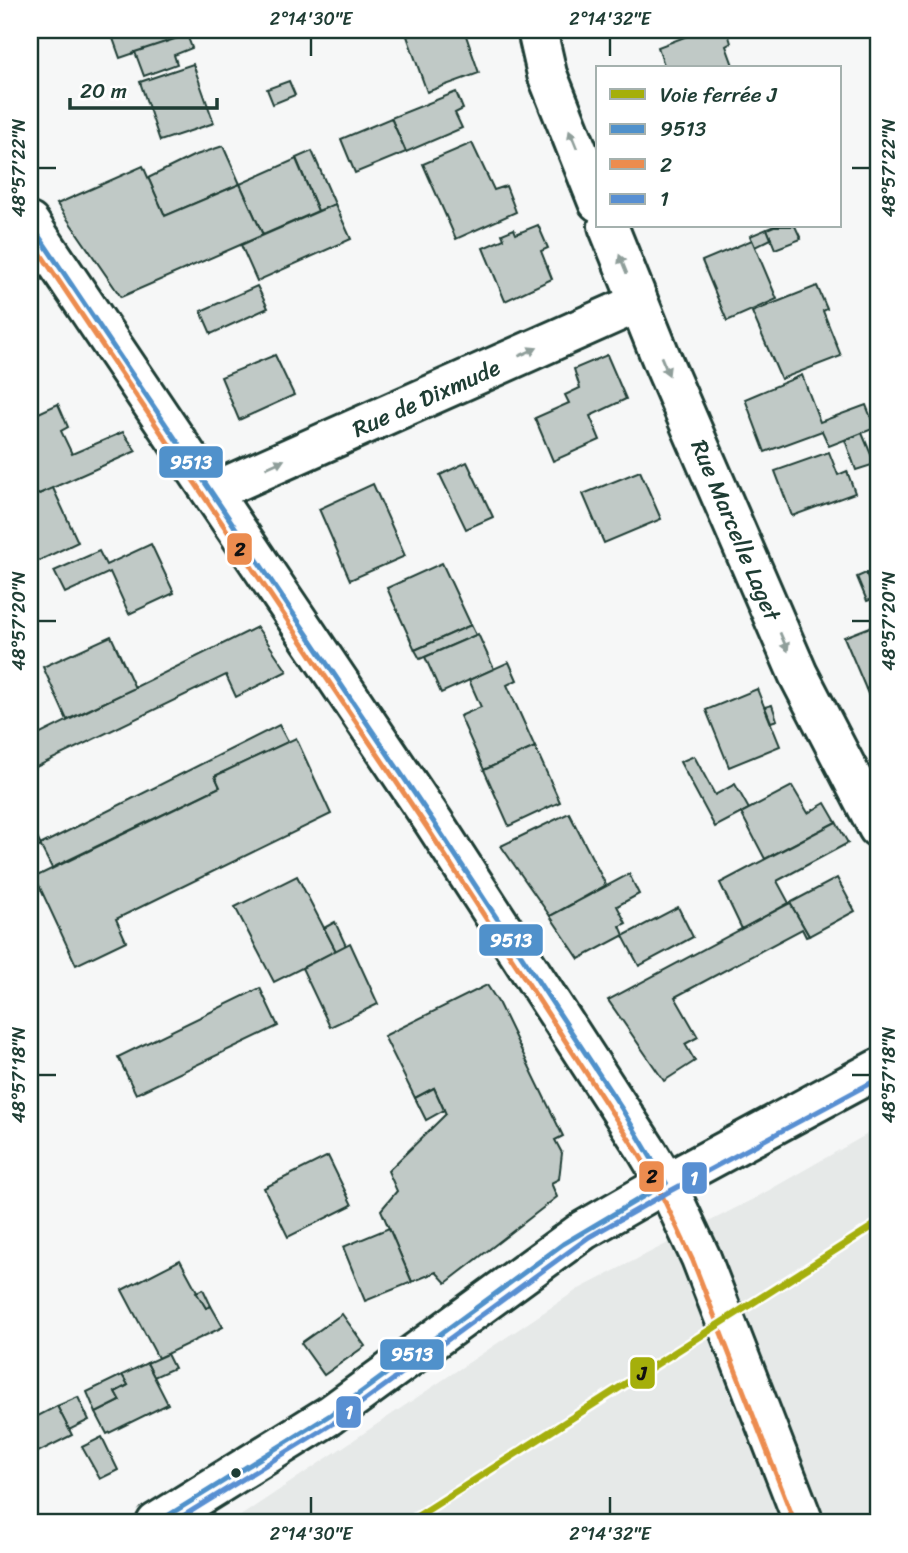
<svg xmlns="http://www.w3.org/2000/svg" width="908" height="1553" font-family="Sriracha,sans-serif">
	<rect width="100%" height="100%" fill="#f6f7f7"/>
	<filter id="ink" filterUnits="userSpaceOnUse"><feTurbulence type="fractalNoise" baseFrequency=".0143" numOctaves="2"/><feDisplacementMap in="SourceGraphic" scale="14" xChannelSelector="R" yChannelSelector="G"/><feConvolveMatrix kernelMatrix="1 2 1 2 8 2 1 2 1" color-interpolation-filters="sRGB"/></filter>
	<g filter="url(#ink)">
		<path fill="#e6e9e8" d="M878,1128v395h-648l347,-233 180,-93z"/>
		<g fill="#c0c9c6" stroke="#1f3d34" stroke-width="2">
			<path d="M110,30h75l2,5 -67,23z"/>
			<path d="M424,30h40l15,43 -52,19 -20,-56z"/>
			<path d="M703,30h24l4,13 -5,3 8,22h-69l-7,-21z"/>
			<path d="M187,35l5,13 -18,7 3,9 -33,12 -9,-24z"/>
			<path d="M193,64l21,59 -54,18 -20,-59z"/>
			<path d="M289,81l6,14 -22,9 -6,-15z"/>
			<path d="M456,92l7,17 -8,4 7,15 -56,24 -15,-34z"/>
			<path d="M391,118l15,34 -51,21 -14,-34z"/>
			<path d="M472,143l22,47 12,-4 10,26 -60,27 -33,-75z"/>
			<path d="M223,146l17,38 -75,32 -17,-38 45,-22z"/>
			<path d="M312,151l23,53 -17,7 -22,-53z"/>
			<path d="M296,159l22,52 -55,24 -23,-51z"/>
			<path d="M143,166l22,50 75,-32 23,51 -142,62 -64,-93z"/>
			<path d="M335,204l16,35 -94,42 -16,-36z"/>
			<path d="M538,225l10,23 -7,3 11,28 -47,22 -22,-53 21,-9 -2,-5 12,-5 2,5z"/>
			<path d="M774,226h21l6,13 -26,10 -8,-20z"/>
			<path d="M767,229l4,10 -16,8 -5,-11z"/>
			<path d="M752,240l25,59 -50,22 -25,-60z"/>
			<path d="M257,286l11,22 -57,26 -10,-23z"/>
			<path d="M817,286l10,23 -4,2 18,45 -60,23 -29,-67z"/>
			<path d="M275,355l19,40 -55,25 -18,-43z"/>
			<path d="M607,355l19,44 -36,17 10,24 -47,21 -18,-43 34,-15 -4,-8 15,-7 -6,-19z"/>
			<path d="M802,375l18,47 46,-17 9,23 -46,18 -7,-15 -57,21 -20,-53z"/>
			<path d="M58,404l10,23 -7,4 11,23 51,-22 13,19 -106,47v-81z"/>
			<path d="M862,433l13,31 -19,6 -11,-30z"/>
			<path d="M829,452l9,23 9,-4 8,22 -63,23 -17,-45z"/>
			<path d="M467,462l26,55 -27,12 -26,-54z"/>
			<path d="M640,471l21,48 -57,24 -21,-49z"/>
			<path d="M373,484l32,72 -55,24 -31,-71z"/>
			<path d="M53,488l25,54 -48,23v-67z"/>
			<path d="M151,544l23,49 -45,21 -19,-42 -45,21 -11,-22 45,-20 7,14z"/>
			<path d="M442,563l29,62 -56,25 -28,-62z"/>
			<path d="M878,569v34l-12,-30z"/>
			<path d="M866,573l10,25 -9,3 -10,-24z"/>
			<path d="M878,624v61l-12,4 -22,-52z"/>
			<path d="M471,625l5,10 -56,24 -5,-9z"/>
			<path d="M257,627l30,44 -51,26 -10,-22 -196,95v-31z"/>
			<path d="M478,634l16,35 -53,24 -16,-36z"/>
			<path d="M111,636l24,52 -68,32 -24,-53z"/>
			<path d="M509,662l8,18 -10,5 28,62 -51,23 -24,-54 21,-9 -12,-27z"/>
			<path d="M878,685v33l-12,-29z"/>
			<path d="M757,689l23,57 -51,21 -23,-57z"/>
			<path d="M772,705l5,15 -6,2 -6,-15z"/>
			<path d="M279,725l9,17 -73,34 5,11 -168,81 -12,-23z"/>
			<path d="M296,738l35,76 -215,105 10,22 -50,24 -41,-88 185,-90 -5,-11z"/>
			<path d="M535,747l25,55 -51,24 -25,-56z"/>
			<path d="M694,756l21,39 20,-11 14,25 -34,18 -35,-65z"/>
			<path d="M792,786l16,27 17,-10 11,19 -71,37 -24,-46z"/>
			<path d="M569,813l37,72 -56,31 -49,-70z"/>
			<path d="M836,822l12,21 -71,38 12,22 -47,26 -22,-46z"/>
			<path d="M30,823l11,23 -11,5z"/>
			<path d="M629,874l10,20 -22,12 9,17 -6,3 4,9 -45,24 -29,-43z"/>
			<path d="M297,876l39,75 -62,31 -39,-75z"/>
			<path d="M837,878l18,33 -46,25 -19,-33z"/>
			<path d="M790,903l19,33 -3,1 -4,-8 -127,68 23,40 -13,7 10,17 -31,20 -56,-81z"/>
			<path d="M678,907l15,30 -54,29 -16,-30z"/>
			<path d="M335,922l11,24 -10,5 -12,-23z"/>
			<path d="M350,943l28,61 -48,23 -28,-59z"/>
			<path d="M487,985l11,17 65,134 -8,4 7,13 -3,26 -8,4 6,14 -111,86 -10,-11 -24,10 -31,-72 16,-19 -9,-20 58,-57 -12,-26 -19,10 -31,-62z"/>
			<path d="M260,988l18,38 -142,68 -18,-37z"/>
			<path d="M434,1088l10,22 -18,10 -11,-22z"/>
			<path d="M328,1156l24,49 -64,32 -24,-49z"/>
			<path d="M389,1228l23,54 -47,19 -22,-54z"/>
			<path d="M180,1260l26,48 5,-2 12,21 -65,31 -36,-68z"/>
			<path d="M203,1289l8,17 -5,2 -10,-16z"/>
			<path d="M342,1314l23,32 -41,29 -23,-32z"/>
			<path d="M167,1354l7,14 -20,9 -7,-14z"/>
			<path d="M147,1363l21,41 -61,30 -11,-21 24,-12 -5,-9 13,-7 -6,-10z"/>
			<path d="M122,1375l6,10 -13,7 5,9 -24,12 -9,-21z"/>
			<path d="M78,1397l11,23 -20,10 -12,-24z"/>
			<path d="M57,1406l15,29 -42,21v-36z"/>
			<path d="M102,1437l16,33 -18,9 -18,-32z"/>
		</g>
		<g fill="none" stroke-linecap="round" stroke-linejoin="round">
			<g stroke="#1f3d34" stroke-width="44">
				<g id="street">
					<path d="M537,30l10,44 51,128"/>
					<path d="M608,226l54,134 136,314 80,154"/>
					<path d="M213,492l425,-189"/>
				</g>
			</g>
			<g stroke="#1f3d34" stroke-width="44">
				<g id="secondary">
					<path d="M30,223l403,598 214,330 19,32 35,75 103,265"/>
					<path d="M156,1523l174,-108 254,-185 82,-47 212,-114"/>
				</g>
			</g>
			<use href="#street" stroke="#fff" stroke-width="38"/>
			<use href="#secondary" stroke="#fff" stroke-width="38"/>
			<g stroke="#fff" stroke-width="10">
				<g id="bus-1">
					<path d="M30,223l403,598 189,288 44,74"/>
					<path d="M156,1523l174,-108 233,-171 103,-61"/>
				</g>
			</g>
			<g stroke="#fff" stroke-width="10">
				<path id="bus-2" d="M30,238l396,588 214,330 18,31 35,74 102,262"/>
			</g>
			<g stroke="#fff" stroke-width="10">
				<path id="bus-3" d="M172,1523l163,-101 254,-185 81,-46 208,-112"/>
			</g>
			<use href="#bus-1" stroke="#5091cb" stroke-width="5"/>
			<use href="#bus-2" stroke="#ec8c4f" stroke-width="5"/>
			<use href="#bus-3" stroke="#588fd2" stroke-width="5"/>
			<g stroke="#fff" stroke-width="12">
				<path id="rail-1" d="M407,1523l471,-300"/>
			</g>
			<use href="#rail-1" stroke="#a5af0a" stroke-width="7"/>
		</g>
		<defs><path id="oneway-solid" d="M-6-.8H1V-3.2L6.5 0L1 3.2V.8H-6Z" transform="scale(1.75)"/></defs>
		<g fill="#8f9e9a">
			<use href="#oneway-solid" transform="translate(573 139) rotate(-112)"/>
			<use href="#oneway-solid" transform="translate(623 264) rotate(-112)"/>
			<use href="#oneway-solid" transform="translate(528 352) rotate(-24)"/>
			<use href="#oneway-solid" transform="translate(665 366) rotate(67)"/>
			<use href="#oneway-solid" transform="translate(275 464) rotate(-24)"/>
			<use href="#oneway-solid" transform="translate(784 642) rotate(67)"/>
		</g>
	</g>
	<path fill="none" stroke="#1f3d34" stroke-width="2.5" d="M311,38v18M610,38v18M38,168h18M852,168h18M38,621h18M852,621h18M38,1075h18M852,1075h18M311,1497v17M610,1497v17"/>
	<circle fill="#1f3d34" stroke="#fff" stroke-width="2.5" cx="236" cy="1473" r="6"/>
	<g text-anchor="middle" stroke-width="5" stroke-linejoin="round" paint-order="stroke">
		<g font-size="23" fill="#1f3d34" stroke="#fff">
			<text transform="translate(426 398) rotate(-24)" y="8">Rue de Dixmude</text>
			<text transform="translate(736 530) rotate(67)" y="8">Rue Marcelle Laget</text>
		</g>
	</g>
	<g stroke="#fff" stroke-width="2.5">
		<rect x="158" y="445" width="66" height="34" rx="7" fill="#5091cb"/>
		<rect x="226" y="532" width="27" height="34" rx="7" fill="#ec8c4f"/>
		<rect x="478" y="923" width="66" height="34" rx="7" fill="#5091cb"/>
		<rect x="638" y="1160" width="27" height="33" rx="7" fill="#ec8c4f"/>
		<rect x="681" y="1161" width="27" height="34" rx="7" fill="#588fd2"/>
		<rect x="379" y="1338" width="66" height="33" rx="7" fill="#5091cb"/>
		<rect x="629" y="1356" width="27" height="34" rx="7" fill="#a5af0a"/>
		<rect x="335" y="1395" width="27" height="34" rx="7" fill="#588fd2"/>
	</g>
	<g font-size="19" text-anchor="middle" font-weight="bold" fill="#fff">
		<text x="191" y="469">9513</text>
		<text x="511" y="947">9513</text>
		<text x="694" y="1185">1</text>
		<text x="412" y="1361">9513</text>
		<text x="349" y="1419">1</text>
	</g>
	<g font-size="19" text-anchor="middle" font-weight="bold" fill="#111">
		<text x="240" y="556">2</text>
		<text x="652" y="1183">2</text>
		<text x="642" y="1380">J</text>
	</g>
	<rect width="908" height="1553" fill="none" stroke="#fff" stroke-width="77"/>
	<rect x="596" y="66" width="245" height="161" fill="#ffffff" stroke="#a5b1ae" stroke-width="2"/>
	<rect x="610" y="89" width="35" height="10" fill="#a5af0a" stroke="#a5b1ae" stroke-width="2"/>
	<text x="660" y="102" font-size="21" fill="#1f3d34">Voie ferrée J</text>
	<rect x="610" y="124" width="35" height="10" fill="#5091cb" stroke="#a5b1ae" stroke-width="2"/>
	<text x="660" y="136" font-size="21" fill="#1f3d34">9513</text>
	<rect x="610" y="159" width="35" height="10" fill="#ec8c4f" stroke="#a5b1ae" stroke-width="2"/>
	<text x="660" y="172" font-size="21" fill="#1f3d34">2</text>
	<rect x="610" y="194" width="35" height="10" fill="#588fd2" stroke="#a5b1ae" stroke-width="2"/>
	<text x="660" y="206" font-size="21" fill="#1f3d34">1</text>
	<path d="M70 98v10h147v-10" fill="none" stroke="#1f3d34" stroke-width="3.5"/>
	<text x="80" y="98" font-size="21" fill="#1f3d34" stroke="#ffffff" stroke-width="5" paint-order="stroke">20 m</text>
	<rect x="38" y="38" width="832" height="1476" fill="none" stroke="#1f3d34" stroke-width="2.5"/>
	<g font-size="18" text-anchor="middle" fill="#1f3d34">
		<text x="311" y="25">2°14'30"E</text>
		<text x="610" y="25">2°14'32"E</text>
		<text transform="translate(19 168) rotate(-90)" y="6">48°57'22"N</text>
		<text transform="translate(889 168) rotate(-90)" y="6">48°57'22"N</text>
		<text transform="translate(19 621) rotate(-90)" y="6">48°57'20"N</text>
		<text transform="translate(889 621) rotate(-90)" y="6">48°57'20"N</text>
		<text transform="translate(19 1075) rotate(-90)" y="6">48°57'18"N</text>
		<text transform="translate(889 1075) rotate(-90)" y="6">48°57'18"N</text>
		<text x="311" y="1540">2°14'30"E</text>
		<text x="610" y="1540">2°14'32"E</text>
	</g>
</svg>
